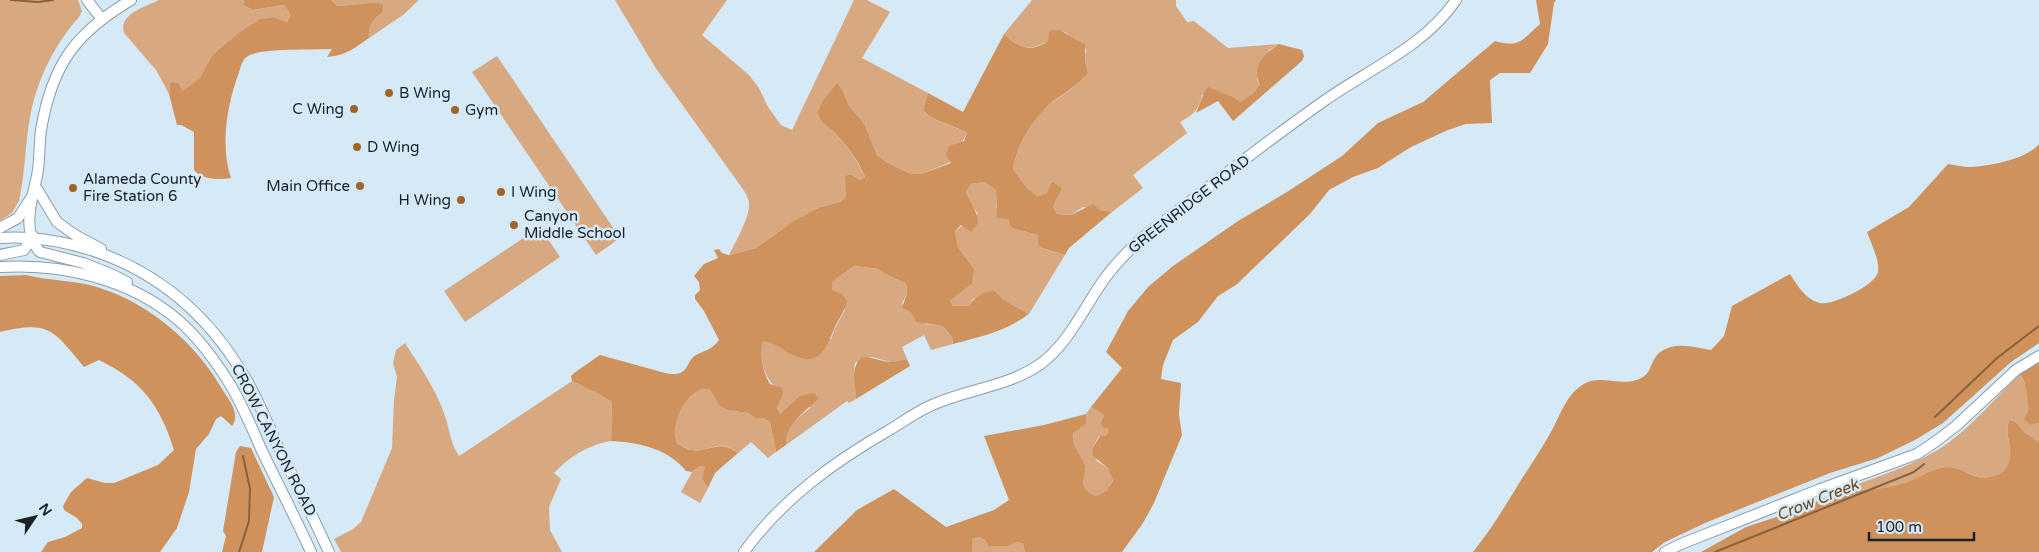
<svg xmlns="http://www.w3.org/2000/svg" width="2039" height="552" font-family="'Varela Round',sans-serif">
	<rect width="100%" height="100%" fill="#d5e9f7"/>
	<g fill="#d8a980">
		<path d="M0,0h78l4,11 -3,6c-25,28 -42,63 -49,100 -5,28 -5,57 -11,84l-7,12 -12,8z"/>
		<path d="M159,0h85l-1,5 10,5 31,-5 7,10 -4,7 -13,-5 -14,2 -19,12 -22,18 -8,8 -11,21 -17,14 -13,-9 -1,11 -13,-24 -32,-37c-6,-19 21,-26 35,-33z"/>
		<path d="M331,0h88l-16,15 -34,23c-1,-12 4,-19 13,-25l-19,-9 -27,2z"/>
		<path d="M615,0h112l-25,35 47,40 10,13 9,19 13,18 11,5 62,-130h13l23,12 -28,46 66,35 -5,17c10,12 30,15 44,23l-16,29 -30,12 -12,-1 -23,-11 -9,-7 -12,-30 -17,-21 -5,-13h-12l-14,23c3,9 10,10 16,17 13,14 24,28 32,46l-5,3 -9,-6 -5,2v16l-1,6 -5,4 -20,5 -25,13 -39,28 -27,7c6,-12 19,-35 20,-48 1,-8 -4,-15 -9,-22l-85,-118z"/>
		<path d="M1032,0h144v6l11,16 7,-1 34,27 51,-4 -10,6 -12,29 3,6 -8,9 -12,8c-16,-9 -20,-13 -38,-7 -3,15 -9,20 -22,27l7,11 -54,42 10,13 -31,24 -29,-5 -12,8 -14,-1 -4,-7 5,-10 -11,-4 -9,3 -11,-8 -14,-19c3,-20 16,-44 30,-58 13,-14 33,-22 45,-38l-3,-13 1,-11 -21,-17c-25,13 -37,26 -61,2z"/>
		<path d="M497,56l123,182 -24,17 -124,-183z"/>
		<path d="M984,182l12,8v17l12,12 3,9 27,7 6,14 21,6 -36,59 -25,-14 -10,-10 -21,9 -4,7h-16l-3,-5 9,-8 15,-24 -16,-22 -3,-16 23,-17 -7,-10 -5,-12 5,-8z"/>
		<path d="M540,227l20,30 -95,65 -21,-31z"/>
		<path d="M854,266l26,3 11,8 15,6 1,10 -5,11 24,20 17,2 9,11 1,7 -22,6 -7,-15 -22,12 5,12 -13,4 -22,-6 -17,6c-2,13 1,23 1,36l-7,4 -2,-2 -61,44c0,-20 11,-26 25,-38h-23l-8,7 -3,-6 6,-13c-19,-17 -24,-30 -20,-55l13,3 13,9 42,-13 3,-9 11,-20 -4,-17 -9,-3v-8z"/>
		<path d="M405,343c15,23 31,47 40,73 5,14 5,27 14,40l113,-75 29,14 11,7 -1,39c-23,4 -41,15 -57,32l7,6 -12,28 1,23 12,22h-221l-7,-13 19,-10 8,-7 31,-74 2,-48 3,-23 -4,-14 3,-13z"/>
		<path d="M2020,374l8,15 2,36 9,-2v19l-15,-10 -8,-10 -7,-2c-6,20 9,32 -5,51 -15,20 -42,-5 -57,-4 -14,0 -29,12 -43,17 -14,4 -30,5 -45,6l2,-7c29,-11 61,-21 87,-40 27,-20 48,-46 72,-69z"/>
		<path d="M710,389l22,22 16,2 7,5h8l7,4 6,30 -8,6 -17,-16 -13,11c-22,-16 -26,0 -47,-3 -4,-1 -10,-5 -14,-7 -6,-17 5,-43 21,-52 3,-2 8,-2 12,-2z"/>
		<path d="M1091,407l13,8 -3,7 8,7 -3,8 -7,-1 -7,13 5,12 11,7 5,13 -7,10 -10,5 -9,-5 -4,-7 3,-18 -12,-22 -1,-12 13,-8v-10z"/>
		<path d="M699,466l7,1 -4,12 6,9 -8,15 -19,-11 11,-20z"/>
		<path d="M980,537l5,3 3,6h20l10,-4 5,2 2,8h-53v-13z"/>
	</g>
	<g fill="#cf925d">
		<path d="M244,0h87l6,6 37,-3 9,1 -1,9c-9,6 -14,13 -13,25 -16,11 -22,17 -42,19l5,-8c-16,1 -74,-1 -84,7 -6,3 -7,11 -9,16 -12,33 -19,73 -8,106 -12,2 -29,2 -37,-8v-38l-13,-7h-4l-8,-31 1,-11h8l5,8 17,-13 11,-21 8,-8 22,-18 19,-12 14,-2 13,5 4,-7 -7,-10 -31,5 -10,-5z"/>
		<path d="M1536,0h20l-2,3 -6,41 -18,29h-30l-10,7 2,43 -26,1 -18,6 -37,17 -33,21 -25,9 -24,13 -19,24 -74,71 -18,11 -20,26 -25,18 -10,25 -2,14 20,4 -2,31 3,21 -28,68 -11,20 -21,29h-97l-2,-8 -5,-2 -10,4h-20l-3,-6 -5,-3 -8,2v13h-158l43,-42 37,-21 52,38 48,-17 15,-10 -25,-64 60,-11 42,-11v10l-13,9 1,11 12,22 -3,18 4,7 9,5 10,-5 7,-10 -5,-13 -15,-12 -1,-7 8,-13h6l3,-7 -7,-2 -1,-5 3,-7 -13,-8 31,-39 -16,-16 22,-41 20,-24 25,-21 65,-45 49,-29 55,-36 36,-33 45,-21 72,-61c25,7 27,-1 45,-17z"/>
		<path d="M1058,30c10,3 16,10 27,14v16l3,13c-12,16 -32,23 -45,38 -14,14 -27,38 -30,58l14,19 11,8 9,-3 5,-11 10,6 -9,19 4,7 14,1 22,-11 7,6 12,2 -43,36 -4,7 -20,-6 -7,-4v-10l-27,-7 -3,-9 -11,-1 -1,-28 -12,-8 -13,2 -5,8c4,11 12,19 12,31l-7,9 -10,-7 -6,6 3,16 16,22 -2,14 -22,18 3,5h16c6,-10 13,-13 25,-16l10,10 25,14c-25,18 -47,22 -76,30l-1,-7 -9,-11 -27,-4 -5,-10 -9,-4 5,-15 -1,-10 -15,-6 -12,-8 -25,-3 -22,16v8l9,3 6,8c-2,11 -9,18 -13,28 -6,15 -13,35 -33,29 -15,-4 -22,-15 -38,-17 -3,16 -1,29 7,43l12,4 1,7 -6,13 3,6 20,-18 14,-3 5,5c-15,15 -33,25 -33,47l-10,7 -6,-30 -7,-4h-8l-7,-5 -16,-2 -12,-5 -10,-17c-4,0 -9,0 -12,2 -16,9 -27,35 -21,52 4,2 10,7 14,7 20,3 26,-12 47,3l-23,20 -7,15 -6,-9 3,-12 -6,-1 -7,6 -6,-1c-17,-22 -48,-29 -75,-30l1,-39 -11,-7 -29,-14 -1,-5 3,-3 26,-18 65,18c26,5 19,-11 31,-18 8,-4 17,-6 23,-15l-15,-29 -9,-12v-4l5,-5 -1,-8 -5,-6 10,-12 14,-6 -4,-8 5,-1 3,4 7,2 27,-7 39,-28 25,-13 20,-5 5,-4 1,-6 -1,-16 6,-2 9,6 5,-3c-7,-18 -19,-32 -32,-46 -7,-7 -13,-8 -16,-18l6,-12 14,-18 6,8 5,13 17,21 12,30 9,7 23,11 12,1 30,-11 -5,-8 3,-9 15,-5 3,-8c-14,-9 -33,-10 -44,-23l5,-17 35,19 41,-78c14,14 28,19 44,7l1,-10z"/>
		<path d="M1279,44l23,6 2,6 -2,5 -69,60 -15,-20 -22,12c4,-9 6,-18 12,-26l25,10 7,5 12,-8 8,-9c-9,-19 4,-31 19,-41z"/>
		<path d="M2039,144v199l-28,19 -68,61 -28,17 -37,18 -48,15 -125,50 -40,19 -13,10h-179c17,-21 31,-44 45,-67 11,-18 24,-36 34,-55 9,-16 15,-37 32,-46 18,-11 40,5 59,-7 8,-5 8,-15 14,-22 15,-15 36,-8 54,-5l13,-14 8,-30 58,-32c7,11 16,26 30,29 12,3 56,-18 58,-31 2,-12 -7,-28 -11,-40l42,-25 39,-43c7,1 16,3 23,3 19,-1 56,-8 68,-23z"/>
		<path d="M26,275c23,6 49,5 71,12 52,16 98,55 125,102 7,11 19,25 10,37l-11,-10 -5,3 -7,15 -13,15 -7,43 -12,36 -17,24h-119l7,-10 17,-5 17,-9v-4l-5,-6 -13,-8 -1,-4 8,-14 16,-14 18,5h9l44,-18 16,-15c-14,-45 -32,-69 -75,-90l-15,7c-30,-36 -34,-47 -84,-35v-56z"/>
		<path d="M862,357c20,1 23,9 45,2l3,7 -54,33c0,-16 -7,-30 6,-42z"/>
		<path d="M2039,362v61l-9,2 -6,-6 5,-10c-3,-13 -1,-24 -9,-35z"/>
		<path d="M2009,420l7,2 8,10 15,10v110h-338l45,-25 61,-20 12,-7 42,-17 -2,7c16,-1 31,-2 46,-7 13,-4 28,-16 42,-16 16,-1 29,17 47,9 4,-1 7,-2 10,-5 14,-20 -1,-31 5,-51z"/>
		<path d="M240,446l11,2 23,49 -12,55h-40l4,-16 -3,-5 13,-79z"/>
	</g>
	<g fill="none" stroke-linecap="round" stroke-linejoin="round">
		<g stroke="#88613d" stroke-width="2">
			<path d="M11,0l27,2 15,-2"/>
			<path d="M1935,417l62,-59 42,-32"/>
			<path d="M239,552l10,-31 1,-32 -7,-33"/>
			<path d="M1715,552l199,-80 10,-8"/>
		</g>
		<g stroke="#8a9daa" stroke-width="12">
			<g id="secondary">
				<path d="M87,0l14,18"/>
				<path d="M37,189l20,33 18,13 26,14"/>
				<path d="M0,228l18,-10 13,-20"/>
				<path d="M0,238c33,-2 67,4 97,14 63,22 112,65 146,122 13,21 23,46 33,68 18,37 36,73 53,110"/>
				<path d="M0,255l24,-5 9,-14"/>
				<path d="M0,267c62,-4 130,12 178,53 20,17 36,39 50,61 14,22 24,48 35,72 16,33 33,66 48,99"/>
				<path d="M127,282l-16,-8 -28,-11 -43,-11c-19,-21 -8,-53 -3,-76 3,-15 2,-31 4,-46 11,-65 34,-97 90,-130"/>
				<path d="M744,552c38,-53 91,-91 147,-123 15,-9 29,-20 46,-26 33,-14 71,-17 102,-38 29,-20 44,-56 64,-84 11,-16 24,-29 38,-42 61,-46 120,-94 183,-138 45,-32 100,-54 132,-101"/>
				<path d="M1665,552l16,-8 137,-54 99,-36 18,-12 21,-16 60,-56 23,-14"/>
			</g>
		</g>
		<use href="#secondary" stroke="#fff" stroke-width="10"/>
	</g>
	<g fill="#a16428" stroke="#d5e9f7" stroke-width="2">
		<circle cx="389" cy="93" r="5"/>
		<circle cx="354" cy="109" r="5"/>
		<circle cx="455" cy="110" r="5"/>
		<circle cx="357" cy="147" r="5"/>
		<circle cx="360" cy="186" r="5"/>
		<circle cx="73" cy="188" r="5"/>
		<circle cx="501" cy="192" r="5"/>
		<circle cx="461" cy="200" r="5"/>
		<circle cx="514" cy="225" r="5"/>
	</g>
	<g text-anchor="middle" stroke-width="5" stroke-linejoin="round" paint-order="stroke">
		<g font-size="15" fill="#192126" stroke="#d5e9f7" text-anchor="start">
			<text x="399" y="98">B Wing</text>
			<text x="344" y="114" text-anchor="end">C Wing</text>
			<text x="465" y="115">Gym</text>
			<text x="367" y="152">D Wing</text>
			<text x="83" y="184">Alameda County<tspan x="83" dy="17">Fire Station 6</tspan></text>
			<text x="350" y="191" text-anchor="end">Main Office</text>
			<text x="511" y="197">I Wing</text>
			<text x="451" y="205" text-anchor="end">H Wing</text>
			<text x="524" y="221">Canyon<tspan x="524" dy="17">Middle School</tspan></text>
		</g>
		<g font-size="15" fill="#192126" stroke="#d5e9f7">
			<text transform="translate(1189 204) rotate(-38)" y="5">GREENRIDGE ROAD</text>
			<text transform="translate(274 440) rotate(63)" y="5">CROW CANYON ROAD</text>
		</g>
		<g font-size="16" font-style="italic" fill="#6e441c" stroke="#d5e9f7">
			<text transform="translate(1817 499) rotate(-22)" y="6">Crow Creek</text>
		</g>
	</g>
	<g transform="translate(35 517) rotate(55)" stroke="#d5e9f7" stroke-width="4" paint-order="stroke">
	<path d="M0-4L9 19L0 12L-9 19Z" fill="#192126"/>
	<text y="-8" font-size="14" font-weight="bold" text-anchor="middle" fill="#192126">N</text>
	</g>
	<path d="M1869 532v8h105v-8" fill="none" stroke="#192126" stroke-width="2.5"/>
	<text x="1876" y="532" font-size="15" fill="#192126" stroke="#d5e9f7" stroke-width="4" paint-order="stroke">100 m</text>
</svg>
